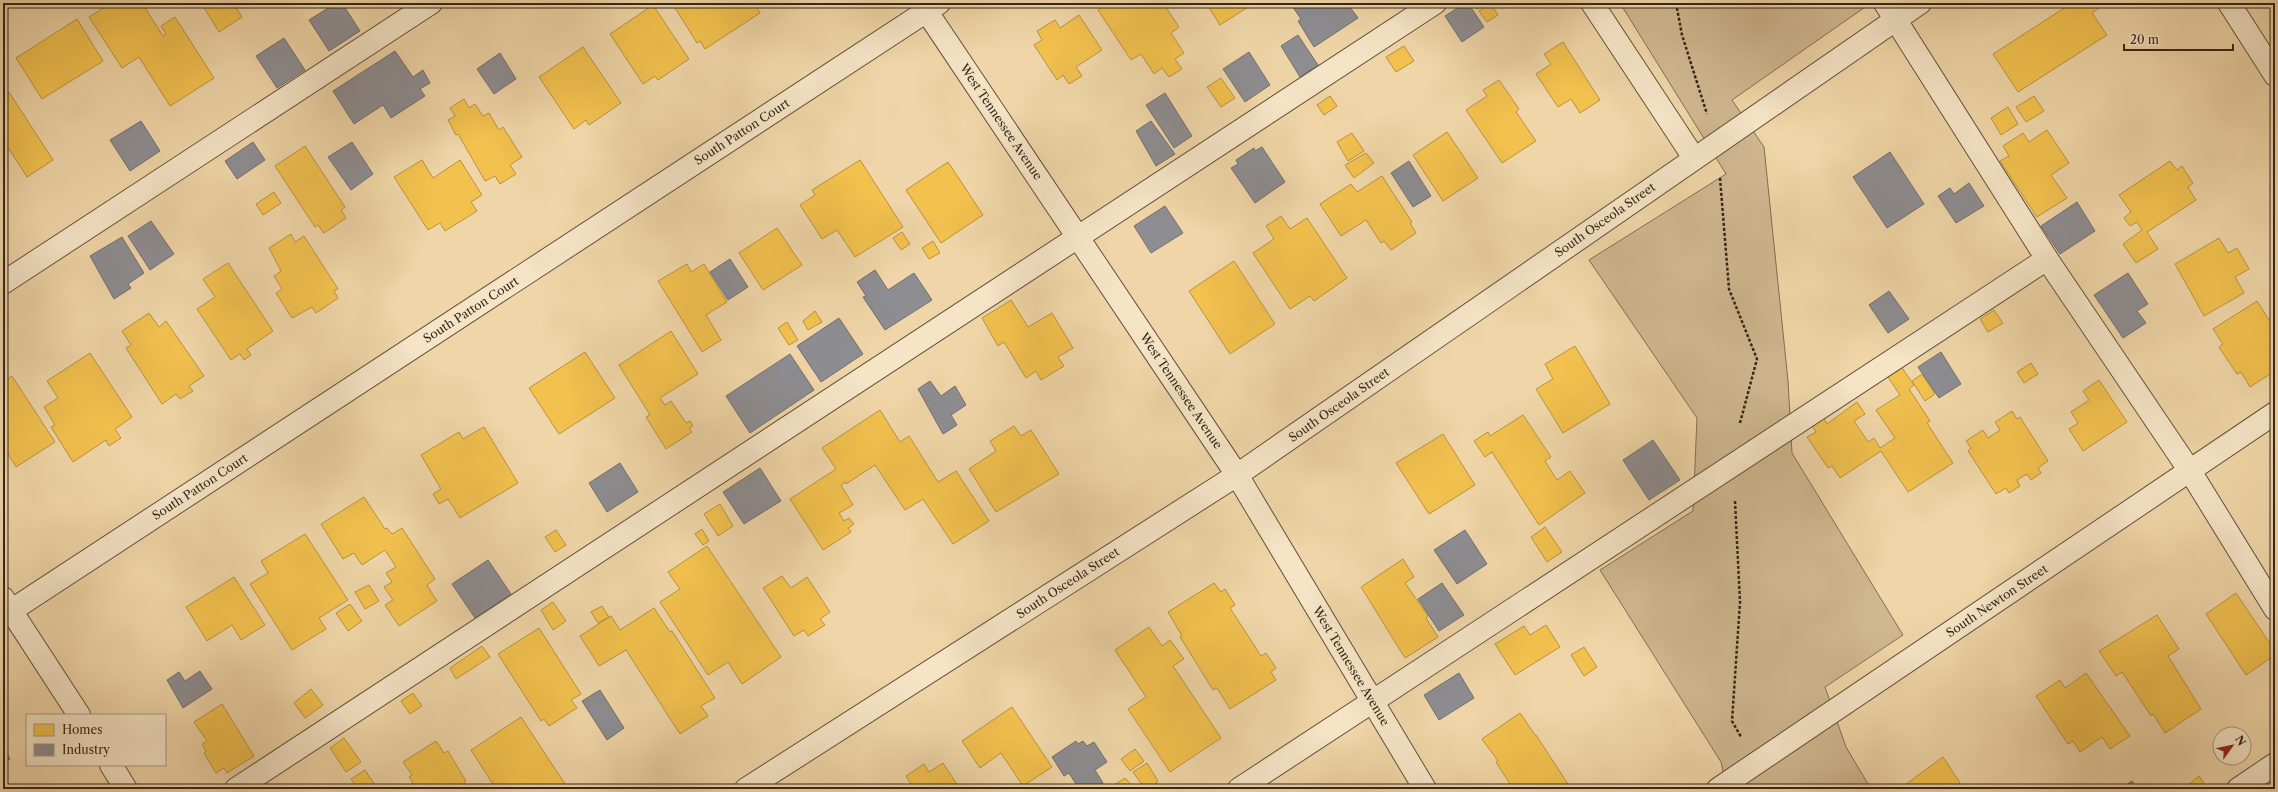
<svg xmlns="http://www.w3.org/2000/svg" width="2278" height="792" font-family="'Libre Caslon Text',serif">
	<rect width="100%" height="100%" fill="#efd5a7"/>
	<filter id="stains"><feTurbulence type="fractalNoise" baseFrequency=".005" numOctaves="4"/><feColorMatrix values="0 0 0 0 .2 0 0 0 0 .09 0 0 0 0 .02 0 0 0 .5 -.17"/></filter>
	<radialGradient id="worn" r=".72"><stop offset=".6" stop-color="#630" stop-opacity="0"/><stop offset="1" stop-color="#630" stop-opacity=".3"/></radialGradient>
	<path fill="#cfb78f" stroke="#826e54" d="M1620,3h247l1,2 -136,95 32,47 24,234 4,72 111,182 -78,52 21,60 25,42h-144l-6,-27 -121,-192 93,-59 4,-93 -108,-158 137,-86z"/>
	<g fill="#f2c14e" stroke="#b9923e">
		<path d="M111,3h31l21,33 3,-2 -5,-8 14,-9 39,61 -44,28 -31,-49 -17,11 -33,-51z"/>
		<path d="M201,3h32l9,14 -23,15z"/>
		<path d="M672,3h87l-3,3 4,7 -55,36 -5,-8 -3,2z"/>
		<path d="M1108,3h55l16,24 -8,6 13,20 -9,6 7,10 -13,8 -7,-9 -8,6 -13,-20 -10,6 -33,-50z"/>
		<path d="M1206,3h48l-34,22z"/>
		<path d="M1472,3h14l-9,6z"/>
		<path d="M1490,3l8,12 -11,7 -8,-11z"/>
		<path d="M2072,3h24l3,5 -7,5 15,22 -89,57 -25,-38z"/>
		<path d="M653,5l36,54 -31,21 -3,-4 -12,8 -33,-50z"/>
		<path d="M1079,15l23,35 -26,17 6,9 -13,8 -6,-9 -6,5 -23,-35 8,-5 -5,-9 18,-11 5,8z"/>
		<path d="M77,19l26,42 -61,38 -26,-41z"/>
		<path d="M1563,42l37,58 -20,13 -9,-14 -13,8 -22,-33 15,-10 -7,-10z"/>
		<path d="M1404,46l10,15 -18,11 -10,-15z"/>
		<path d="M583,47l38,56 -32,22 -3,-5 -12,9 -35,-52z"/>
		<path d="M1221,78l14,20 -14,9 -14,-20z"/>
		<path d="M1499,80l20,29 -3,3 20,29 -34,22 -36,-53 21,-14 -4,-6z"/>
		<path d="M9,92l44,68 -26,17 -18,-28 -5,3 -1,-1v-55z"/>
		<path d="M1330,96l7,10 -13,9 -7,-10z"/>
		<path d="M2034,96l10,15 -18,11 -10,-15z"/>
		<path d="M464,99l5,9 6,-4 8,12 6,-3 10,17 4,-3 19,30 -12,8 6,9 -16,10 -5,-8 -10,5 -27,-47 -2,1 -8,-15 7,-4 -5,-8z"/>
		<path d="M2008,107l10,17 -17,11 -10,-17z"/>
		<path d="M2047,130l22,33 -18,12 16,23 -30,19 -37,-56 9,-5 -6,-10 20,-13 6,9z"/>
		<path d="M1447,132l31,46 -35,23 -30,-46z"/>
		<path d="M1352,133l12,18 -16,10 -11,-19z"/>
		<path d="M305,146l40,61 -4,3 5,8 -22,15 -6,-8 -3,2 -40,-61z"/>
		<path d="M1366,153l8,10 -20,15 -9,-13z"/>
		<path d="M422,160l11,18 27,-18 22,35 -11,7 6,9 -32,20 -5,-8 -12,7 -34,-53z"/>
		<path d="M860,160l43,67 -48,30 -18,-27 -15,9 -22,-34 15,-10 -3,-5z"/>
		<path d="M2170,161l7,9 5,-4 11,17 -5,4 8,13 -49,32 11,17 -22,14 -13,-19 19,-14 -5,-8 -7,4 -6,-8 7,-6 -12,-17z"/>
		<path d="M948,162l35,53 -42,28 -35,-53z"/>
		<path d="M1382,176l30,46 -2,1 6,10 -25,17 -7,-9 -3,2 -15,-23 -25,16 -21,-32 31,-20 6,8z"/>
		<path d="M274,192l7,11 -18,12 -7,-11z"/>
		<path d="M1281,216l9,13 17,-11 40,60 -33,23 -4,-5 -20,13 -37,-56 21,-14 -8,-13z"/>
		<path d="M777,228l25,37 -39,25 -24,-37z"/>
		<path d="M902,232l8,12 -9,6 -8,-12z"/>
		<path d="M291,234l4,8 9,-6 34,53 -4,2 4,7 -22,15 -4,-6 -20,11 -16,-25 6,-4 -8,-13 7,-5 -12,-23z"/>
		<path d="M2219,238l9,15 9,-5 12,21 -14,8 9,16 -40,23 -29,-52z"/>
		<path d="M933,241l7,12 -11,6 -7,-11z"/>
		<path d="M1234,261l41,63 -45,30 -41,-63z"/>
		<path d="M228,263l45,68 -26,18 4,6 -7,5 -4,-6 -9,6 -34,-51 18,-12 -12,-18z"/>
		<path d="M687,264l4,8 13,-8 23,38 -21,13 15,25 -19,12 -44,-71z"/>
		<path d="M1011,300l17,27 24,-14 21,35 -15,9 6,9 -23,14 -5,-9 -10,7 -22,-36 -6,4 -16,-28z"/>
		<path d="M2257,301l18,28v42l-25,16 -9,-15 -4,2 -18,-27 4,-3 -10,-15z"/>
		<path d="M1994,310l9,13 -15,9 -8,-13z"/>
		<path d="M815,311l7,11 -14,8 -5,-9z"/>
		<path d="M149,313l10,14 7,-6 38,55 -15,10 4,5 -13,8 -4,-5 -14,10 -36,-56 5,-3 -9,-14z"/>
		<path d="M787,322l11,18 -9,5 -11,-17z"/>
		<path d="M671,331l27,43 -38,24 5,7 6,-4 15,22 4,-2 3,5 -4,2 3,4 -26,17 -20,-32 4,-2 -31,-50z"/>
		<path d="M1575,346l35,58 -47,29 -27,-44 17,-10 -8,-15z"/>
		<path d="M585,352l30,46 -56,36 -30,-46z"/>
		<path d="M90,353l42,64 -17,12 6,9 -12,8 -3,-6 -33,22 -22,-35 4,-2 -11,-18 14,-9 -11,-17z"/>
		<path d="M2031,363l7,11 -14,9 -7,-11z"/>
		<path d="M1902,368l12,17 -5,4 21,32 -3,2 26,40 -45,29 -27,-41 -41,27 -8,-12 -4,2 -21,-31 9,-5 -4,-7 11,-8 4,7 30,-22 8,12 -11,7 14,21 6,-4 6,10 15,-10 -19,-28 24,-15 -12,-18z"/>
		<path d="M1922,374l13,20 -10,7 -13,-20z"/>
		<path d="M12,376l43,66 -39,25 -13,-21v-64z"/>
		<path d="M2099,380l28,42 -44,29 -14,-22 9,-6 -7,-11 18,-12 -6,-9z"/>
		<path d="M880,410l20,32 9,-6 29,46 18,-11 33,50 -36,23 -30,-45 -18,11 -30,-45 -29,19 -1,-2 -4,3 12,20 -14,8 5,8 5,-3 5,6 -6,4 3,4 -28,18 -33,-51 46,-30 -14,-21z"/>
		<path d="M2012,411l5,8 3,-2 28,44 -10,7 3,5 -10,7 -4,-6 -10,6 3,6 -11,7 -3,-5 -10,6 -28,-43 3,-3 -5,-7 17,-11 5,8 12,-8 -5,-8z"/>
		<path d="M1523,415l28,42 -6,4 12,19 13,-9 15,22 -46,32 -47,-73 -7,5 -11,-16 14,-9 2,4z"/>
		<path d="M1014,426l7,10 10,-6 28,44 -63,38 -27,-43 27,-18 -6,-10z"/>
		<path d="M484,427l34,56 -58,35 -12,-19 -9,5 -6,-10 8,-5 -20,-34 38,-23 4,7z"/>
		<path d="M1443,434l32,51 -46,29 -33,-51z"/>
		<path d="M364,497l21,32 2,-1 5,6 10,-6 33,51 -8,6 10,16 -38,25 -14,-21 8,-5 -9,-13 8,-5 -6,-9 10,-6 -11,-17 -23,15 -8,-12 -11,6 -22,-35z"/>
		<path d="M720,504l13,22 -15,10 -14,-22z"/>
		<path d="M1545,527l17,25 -15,10 -16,-25z"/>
		<path d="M702,529l7,12 -6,4 -8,-11z"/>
		<path d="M556,530l10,15 -11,7 -10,-15z"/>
		<path d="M305,534l43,66 -29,18 7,11 -34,21 -42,-66 18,-11 -7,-12z"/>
		<path d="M707,546l74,111 -39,27 -14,-22 -20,13 -48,-73 20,-13 -12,-17z"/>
		<path d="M1403,559l11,18 -9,6 23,33 -2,2 12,19 -33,21 -44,-71z"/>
		<path d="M782,576l9,12 16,-11 23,35 -10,7 5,6 -17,11 -4,-6 -10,6 -31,-48z"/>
		<path d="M234,577l31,48 -24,15 -9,-15 -25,16 -21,-34z"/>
		<path d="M1214,583l7,9 4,-3 10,16 -5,3 31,48 5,-3 10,15 -5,4 5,8 -46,29 -13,-21 -4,2 -33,-53 2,-1 -14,-24z"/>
		<path d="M369,585l10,16 -14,8 -10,-17z"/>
		<path d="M2236,593l39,58v4l-29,20 -40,-61z"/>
		<path d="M553,602l13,19 -13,9 -12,-20z"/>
		<path d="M350,604l12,17 -14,10 -12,-18z"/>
		<path d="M602,606l7,11 -11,6 -7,-11z"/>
		<path d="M654,608l16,24 2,-1 43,67 -14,8 7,10 -28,18 -54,-84 -27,16 -19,-30 31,-20 9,14z"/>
		<path d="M2157,615l22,34 -11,7 33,53 -36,24 -12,-19 -2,2 -29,-44 -6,4 -17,-25z"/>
		<path d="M1546,625l14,22 -45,28 -20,-31 29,-18 6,9z"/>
		<path d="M1149,627l13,19 8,-6 14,19 -11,7 48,72 -51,34 -42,-63 18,-12 -31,-47z"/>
		<path d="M539,628l42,66 -10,6 6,8 -28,18 -5,-7 -3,2 -43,-67z"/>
		<path d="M482,646l8,11 -34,22 -6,-11z"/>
		<path d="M1584,647l13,20 -13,9 -13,-21z"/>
		<path d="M2086,673l44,63 -20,13 -8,-12 -22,15 -7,-11 -5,3 -32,-48 24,-16 5,8z"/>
		<path d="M311,689l12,16 -18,13 -11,-15z"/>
		<path d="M413,693l9,13 -12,8 -9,-13z"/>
		<path d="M222,704l32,52 -27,17 -3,-5 -8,5 -12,-20 2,-2 -4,-7 5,-3 -13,-19z"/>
		<path d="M1012,707l40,60 -29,19 -22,-33 -21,15 -18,-27z"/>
		<path d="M1520,713l15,22h1l32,49 -4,2 2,3h-53l-17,-27 2,-1 -16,-22z"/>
		<path d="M521,717l44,67 -8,5h-61l-25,-39z"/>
		<path d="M344,738l17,24 -15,10 -16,-24z"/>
		<path d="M436,741l8,12 4,-2 18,30 -2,1 4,7h-55l-3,-4 3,-2 -4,-6 3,-2 -9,-13z"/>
		<path d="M1135,749l9,12 -14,10 -9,-12z"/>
		<path d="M1943,757l17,26 -4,3 2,3h-51l-2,-4z"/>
		<path d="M943,763l17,26h-46l-8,-13 18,-12 5,8z"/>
		<path d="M1147,763l11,18 -2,2 4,6h-15l-12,-17z"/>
		<path d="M365,770l10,15 -7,4h-10l-7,-10z"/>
		<path d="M2199,776l9,13h-17l-3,-4z"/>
		<path d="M1125,778l10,11h-27z"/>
	</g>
	<g fill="#8d8d92" stroke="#736e6e">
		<path d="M336,3h6l18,28 -31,20 -20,-31z"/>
		<path d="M1290,3h57l11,15 -44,29 -16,-26 3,-2z"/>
		<path d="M1465,3h3l16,24 -22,15 -17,-26z"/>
		<path d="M1298,35l20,30 -18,12 -19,-31z"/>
		<path d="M284,38l21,32 -28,18 -21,-32z"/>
		<path d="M395,51l18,26 10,-7 7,13 -10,6 5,7 -34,22 -8,-13 -29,19 -21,-33z"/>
		<path d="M1249,52l21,33 -25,17 -22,-33z"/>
		<path d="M500,53l16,26 -22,15 -17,-25z"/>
		<path d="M1165,93l27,43 -18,12 -28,-43z"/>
		<path d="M141,121l19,30 -30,20 -20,-31z"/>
		<path d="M1151,121l24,33 -19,12 -20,-35z"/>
		<path d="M253,142l12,18 -28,19 -12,-18z"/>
		<path d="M352,142l21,32 -22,16 -23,-33z"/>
		<path d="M1262,147l23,35 -30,21 -24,-35 7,-4 -2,-4 18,-12 1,3z"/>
		<path d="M1890,152l34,52 -37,24 -34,-51z"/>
		<path d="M1409,161l22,35 -18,11 -22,-34z"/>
		<path d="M1969,183l15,23 -28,17 -18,-27 12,-8 4,6z"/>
		<path d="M2077,202l18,29 -35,23 -19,-28z"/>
		<path d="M1165,206l18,27 -32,20 -17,-27z"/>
		<path d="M151,221l23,33 -24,16 -22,-34z"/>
		<path d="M122,237l22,36 -16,11 3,4 -17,11 -24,-43z"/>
		<path d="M730,259l18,28 -20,13 -18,-28z"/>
		<path d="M875,270l13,20 26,-17 18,27 -47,30 -22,-33 3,-1 -9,-14z"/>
		<path d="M2128,273l20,31 -11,7 9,12 -23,15 -29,-43z"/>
		<path d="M1889,291l20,28 -21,14 -19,-28z"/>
		<path d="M839,318l24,36 -42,28 -24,-36z"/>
		<path d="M1941,352l20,32 -22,14 -21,-31z"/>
		<path d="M790,354l24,36 -64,43 -24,-37z"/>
		<path d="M930,381l11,15 14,-10 11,19 -15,10 6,10 -14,9 -25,-45z"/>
		<path d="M1653,440l27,40 -31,20 -26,-40z"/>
		<path d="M620,463l18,29 -31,20 -18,-29z"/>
		<path d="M760,468l21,33 -37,23 -21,-32z"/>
		<path d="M1465,530l22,34 -30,20 -23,-34z"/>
		<path d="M488,560l23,34 -36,24 -23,-34z"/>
		<path d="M1442,583l22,32 -25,16 -21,-32z"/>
		<path d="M200,671l12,18 -29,19 -16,-28 12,-8 6,9z"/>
		<path d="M1459,673l15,25 -35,22 -15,-25z"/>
		<path d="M600,690l24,38 -17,12 -25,-39z"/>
		<path d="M1076,741l2,3 5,-3 4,5 7,-4 13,20 -12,8 8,13 -9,6h-15l-10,-16 -5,3 -12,-19z"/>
		<path d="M3,747l7,12 -7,4z"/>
		<path d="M2132,781l5,8h-17z"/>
	</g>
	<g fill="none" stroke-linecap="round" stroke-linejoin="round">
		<g stroke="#64523c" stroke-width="24">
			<g id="service">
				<path d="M1592,3l102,155"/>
				<path d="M1885,3l162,256 143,212 85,138"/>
				<path d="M3,283l428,-280"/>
				<path d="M236,789l1199,-786"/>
				<path d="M1239,789l808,-530"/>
				<path d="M2238,789l37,-25"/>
			</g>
		</g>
		<g stroke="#64523c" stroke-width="24">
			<g id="minor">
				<path d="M921,3l316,472 188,314"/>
				<path d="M3,616l936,-613"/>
				<path d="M746,789l491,-314 683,-472"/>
				<path d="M1718,789l557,-376"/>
			</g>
		</g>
		<g stroke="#64523c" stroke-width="24">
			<g id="tertiary">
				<path d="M2229,3l46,72"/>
				<path d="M3,598l76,117"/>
				<path d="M111,765l15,24"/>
			</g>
		</g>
		<g stroke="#352619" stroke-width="2.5" stroke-dasharray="3 2" stroke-linecap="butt">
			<path d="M1676,3l6,32 25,79"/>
			<path d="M1720,178l9,111 28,70 -17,64"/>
			<path d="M1735,501l5,101 -8,119 9,16"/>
		</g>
		<use href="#service" stroke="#f5e4c6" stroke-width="22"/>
		<use href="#minor" stroke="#f5e4c6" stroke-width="22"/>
		<use href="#tertiary" stroke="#f5e4c6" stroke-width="22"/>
	</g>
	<g text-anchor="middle" stroke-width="4" stroke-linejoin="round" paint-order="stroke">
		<g font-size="12" fill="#352619" stroke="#f5e4c6">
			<text transform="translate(1001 122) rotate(56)" y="4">West Tennessee Avenue</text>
			<text transform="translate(742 132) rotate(-33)" y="4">South Patton Court</text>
			<text transform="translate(1605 220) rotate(-35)" y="4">South Osceola Street</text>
			<text transform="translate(471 310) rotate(-33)" y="4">South Patton Court</text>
			<text transform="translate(1181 391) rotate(56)" y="4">West Tennessee Avenue</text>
			<text transform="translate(1339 405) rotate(-35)" y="4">South Osceola Street</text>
			<text transform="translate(200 487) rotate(-33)" y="4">South Patton Court</text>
			<text transform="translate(1068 583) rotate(-33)" y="4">South Osceola Street</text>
			<text transform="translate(1997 601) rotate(-34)" y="4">South Newton Street</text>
			<text transform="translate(1351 666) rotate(59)" y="4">West Tennessee Avenue</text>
		</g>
	</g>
	<rect width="2278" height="792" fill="none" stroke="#efd5a7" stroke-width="16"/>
	<rect x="4" y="4" width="2270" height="784" fill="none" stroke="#352619" stroke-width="2"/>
	<rect x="8" y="8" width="2262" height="776" fill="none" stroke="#352619"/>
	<rect x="26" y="714" width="140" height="52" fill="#f5e4c6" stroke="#a89881"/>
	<rect x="34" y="724" width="20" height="12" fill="#f2c14e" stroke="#a89881"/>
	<text x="62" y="734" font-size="12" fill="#352619">Homes</text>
	<rect x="34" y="744" width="20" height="12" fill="#8d8d92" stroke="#a89881"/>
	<text x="62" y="754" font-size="12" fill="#352619">Industry</text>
	<g transform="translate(2232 746) rotate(57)"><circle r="19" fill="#f5e4c6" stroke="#a89881"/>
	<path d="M0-3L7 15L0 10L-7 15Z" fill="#8f2418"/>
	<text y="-6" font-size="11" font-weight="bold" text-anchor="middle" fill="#352619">N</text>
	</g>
	<path d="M2124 44v6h109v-6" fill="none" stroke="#352619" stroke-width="2"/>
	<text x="2130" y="44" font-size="12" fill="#352619" stroke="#f5e4c6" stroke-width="3" paint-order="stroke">20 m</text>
	<rect width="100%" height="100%" filter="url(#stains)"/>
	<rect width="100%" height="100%" fill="url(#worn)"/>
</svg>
